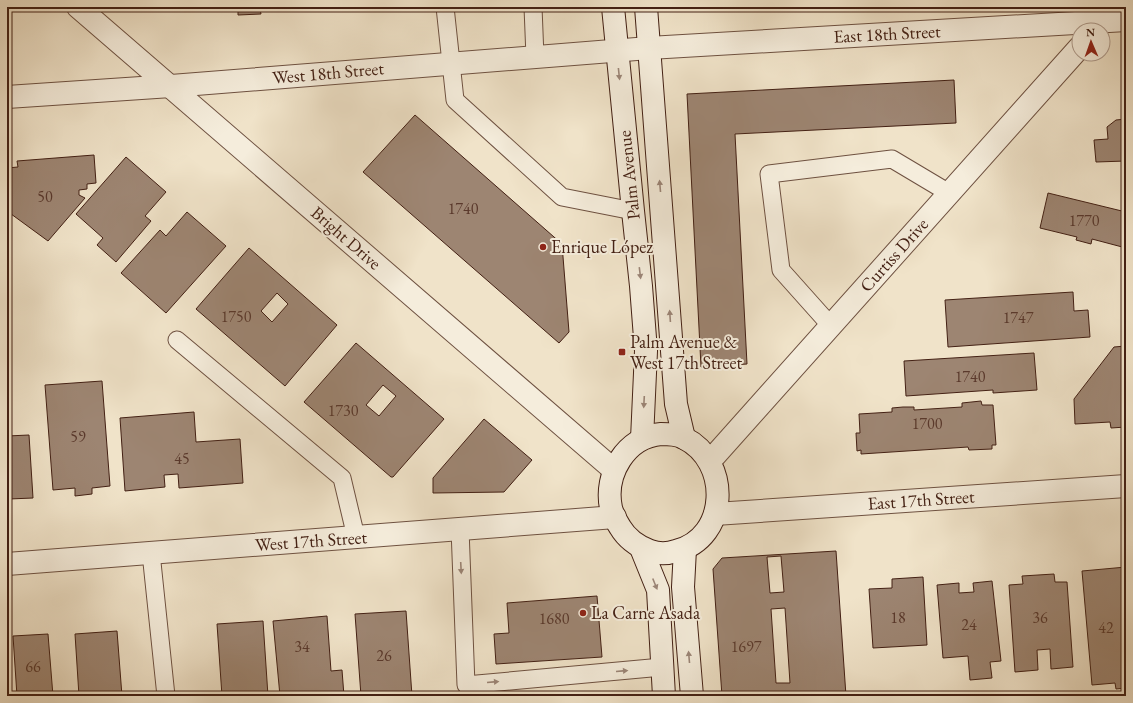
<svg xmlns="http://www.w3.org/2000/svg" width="1133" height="703" font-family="'EB Garamond',serif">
	<rect width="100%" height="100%" fill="#f0e3c9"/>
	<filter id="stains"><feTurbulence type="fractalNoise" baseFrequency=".005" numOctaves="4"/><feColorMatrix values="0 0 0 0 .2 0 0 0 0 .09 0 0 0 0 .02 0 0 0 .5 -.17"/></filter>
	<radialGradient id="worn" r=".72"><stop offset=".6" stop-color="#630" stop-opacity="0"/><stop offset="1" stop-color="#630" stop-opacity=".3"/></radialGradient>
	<g fill="#9d8572" stroke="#432014" fill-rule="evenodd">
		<path d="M233,7h58l-31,2 1,5 -23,1v-5l-5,1z"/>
		<path d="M954,80l2,43 -221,11 12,230 -46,3 -14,-273z"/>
		<path d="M415,115l147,129 7,88 -10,11 -196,-171z"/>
		<path d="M1126,119v42l-30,1 -2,-22 14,-1 -1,-12 9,-7z"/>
		<path d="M94,155l2,28 -9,1v5l-8,1v5l6,3 -37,43 -41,-30v-43l11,-1 -1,-6z"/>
		<path d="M126,157l40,35 -21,24 6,5 -35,41 -19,-17 6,-7 -27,-24z"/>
		<path d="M1048,193l78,19v36l-34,-9 -1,5 -15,-4 1,-3 -37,-9z"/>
		<path d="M187,212l39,34 -60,67 -45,-40 39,-43 6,6z"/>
		<path d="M249,248l88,77 -52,61 -89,-77zM277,293l11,11 -16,18 -11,-11z"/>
		<path d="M1073,292l1,19 14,-1 2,27 -142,10 -3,-47z"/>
		<path d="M356,343l88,76 -51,58h-2l-87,-75zM383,385l13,11 -17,20 -13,-11z"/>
		<path d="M1126,346v81l-15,1 -1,-6 -35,2 -1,-25 40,-52z"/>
		<path d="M1034,353l3,37 -44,3v-3l-87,6 -2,-35z"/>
		<path d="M102,381l8,105 -18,2v6l-17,2v-8l-22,2 -8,-105z"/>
		<path d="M981,401l1,4h11l3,40h-4v4l-23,1 -1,-3 -107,7v-4l-4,1 -1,-18h4l-1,-19 33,-2v-4l11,-1h11v3l48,-3v-4z"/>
		<path d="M194,412l2,30 44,-3 3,44 -64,5 -1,-14 -14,1 1,12 -40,4 -5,-73z"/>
		<path d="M484,419l48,41 -28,32 -71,1v-15z"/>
		<path d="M29,435l4,63 -24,1 1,4h-3v-67z"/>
		<path d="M836,551l10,145h-124l-9,-127 9,-11zM781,556l3,36 -14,1 -3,-36zM785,608l5,75h-14l-5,-74z"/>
		<path d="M1126,567v121l-10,1 -1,-6 -23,2 -10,-114z"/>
		<path d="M1054,574l1,8h12l6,85 -22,2 -1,-20 -13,1 1,20 -23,2 -6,-87 14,-1 -1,-8z"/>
		<path d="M923,577l4,68 -54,3 -4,-59 23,-1v-9z"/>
		<path d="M992,581l9,80 -11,1 2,16 -22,2 -2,-24 -25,2 -6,-73 22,-2v10l15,-1 -1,-9z"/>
		<path d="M597,596l5,61 -106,7 -2,-30 15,-1 -2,-30z"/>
		<path d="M406,611l6,85h-51l-6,-82z"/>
		<path d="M327,616l4,55 11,-1 2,26h-64l-7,-75z"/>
		<path d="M263,621l5,75h-46l-5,-72z"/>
		<path d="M117,631l5,65h-43l-4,-62z"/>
		<path d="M48,634l5,62h-36l-4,-60z"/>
	</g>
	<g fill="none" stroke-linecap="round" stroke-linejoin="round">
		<g stroke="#6e5141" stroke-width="19">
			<g id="service">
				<path d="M445,7l10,93 107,97 71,14"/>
				<path d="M533,7l2,50"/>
				<path d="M831,326l-50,-56 -12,-96 123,-15 57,34"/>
				<path d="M177,340l165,138 14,59"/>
				<path d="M460,529l6,156 196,-18"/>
				<path d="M151,553l15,143"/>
			</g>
		</g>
		<g stroke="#6e5141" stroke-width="24">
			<g id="minor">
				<path d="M78,7l536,463"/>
				<path d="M7,97l164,-11 478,-38 477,-28"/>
				<path d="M710,461l369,-413"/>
			</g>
		</g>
		<g stroke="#6e5141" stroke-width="24">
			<g id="tertiary">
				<path d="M715,514l411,-28"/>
				<path d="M7,564l608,-47"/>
			</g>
		</g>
		<g stroke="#432014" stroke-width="24">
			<g id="secondary">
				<path d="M613,7l20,204 8,75 5,65 -4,88"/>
				<path d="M646,7l30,397 8,34"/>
				<path d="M661,434c8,0 16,0 23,4 47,23 45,100 -8,113 -9,3 -17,3 -26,0 -13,-5 -23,-12 -30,-24 -4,-6 -7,-12 -9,-19 -7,-34 15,-71 50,-74z"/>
				<path d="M641,548l17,42 6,106"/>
				<path d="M685,549l-2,38 9,109"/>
			</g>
		</g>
		<use href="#service" stroke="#f5eddc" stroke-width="17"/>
		<use href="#minor" stroke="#f5eddc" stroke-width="22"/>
		<use href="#tertiary" stroke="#f5eddc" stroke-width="22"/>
		<use href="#secondary" stroke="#f5eddc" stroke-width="22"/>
	</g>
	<defs><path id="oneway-solid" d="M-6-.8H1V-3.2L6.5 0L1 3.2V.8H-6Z"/></defs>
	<g fill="#9c8678">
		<use href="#oneway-solid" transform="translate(619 74) rotate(84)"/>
		<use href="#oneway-solid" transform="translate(660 186) rotate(-95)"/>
		<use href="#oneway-solid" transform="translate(640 273) rotate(83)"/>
		<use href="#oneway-solid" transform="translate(670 316) rotate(-94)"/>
		<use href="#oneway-solid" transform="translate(644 402) rotate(93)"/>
		<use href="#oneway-solid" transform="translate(461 568) rotate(87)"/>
		<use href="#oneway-solid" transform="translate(655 584) rotate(68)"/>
		<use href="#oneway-solid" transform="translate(689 657) rotate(-95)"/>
		<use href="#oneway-solid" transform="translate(622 671) rotate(-5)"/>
		<use href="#oneway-solid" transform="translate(493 682) rotate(-5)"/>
	</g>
	<g fill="#8f2418" stroke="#f5eddc" stroke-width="1.5">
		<circle cx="543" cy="247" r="4"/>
		<rect x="618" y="348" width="8" height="8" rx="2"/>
		<circle cx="583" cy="613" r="4"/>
	</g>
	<g text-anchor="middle" stroke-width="4" stroke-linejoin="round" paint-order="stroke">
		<g font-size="16" fill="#5a392c">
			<text x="45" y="202">50</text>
			<text x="463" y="214">1740</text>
			<text x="1084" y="226">1770</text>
			<text x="236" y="322">1750</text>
			<text x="1018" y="323">1747</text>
			<text x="970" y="382">1740</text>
			<text x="343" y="416">1730</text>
			<text x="927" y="429">1700</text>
			<text x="78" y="442">59</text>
			<text x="182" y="464">45</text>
			<text x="898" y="623">18</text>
			<text x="1040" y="623">36</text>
			<text x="554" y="624">1680</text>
			<text x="969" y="630">24</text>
			<text x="1106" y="633">42</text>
			<text x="302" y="652">34</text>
			<text x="746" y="652">1697</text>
			<text x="384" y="661">26</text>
			<text x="33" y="672">66</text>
		</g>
		<g font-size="18" fill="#432014" stroke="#f5eddc">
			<text transform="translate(887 34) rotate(-3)" y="6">East 18th Street</text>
			<text transform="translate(328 73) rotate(-5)" y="6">West 18th Street</text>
			<text transform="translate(629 175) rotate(-96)" y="6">Palm Avenue</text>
			<text transform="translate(346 238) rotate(41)" y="6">Bright Drive</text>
			<text transform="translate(894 255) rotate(-48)" y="6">Curtiss Drive</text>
			<text transform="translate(921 500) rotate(-4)" y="6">East 17th Street</text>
			<text transform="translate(311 541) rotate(-4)" y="6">West 17th Street</text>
		</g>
		<g font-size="18" fill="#432014" stroke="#f5eddc" text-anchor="start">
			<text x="551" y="253">Enrique López</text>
			<text x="630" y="348">Palm Avenue &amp;<tspan x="630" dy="21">West 17th Street</tspan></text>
			<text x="591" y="619">La Carne Asada</text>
		</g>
	</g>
	<rect width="1133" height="703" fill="none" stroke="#f0e3c9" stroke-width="24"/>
	<rect x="8" y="8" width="1117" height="687" fill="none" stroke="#432014" stroke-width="2"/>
	<rect x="12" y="12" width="1109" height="679" fill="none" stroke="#432014"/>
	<g transform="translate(1091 42) rotate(358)"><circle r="19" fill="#f5eddc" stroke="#ae9b8c"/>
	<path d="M0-3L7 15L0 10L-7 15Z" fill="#8f2418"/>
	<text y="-6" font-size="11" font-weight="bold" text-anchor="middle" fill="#432014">N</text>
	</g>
	<rect width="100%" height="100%" filter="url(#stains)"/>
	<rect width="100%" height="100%" fill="url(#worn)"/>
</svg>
